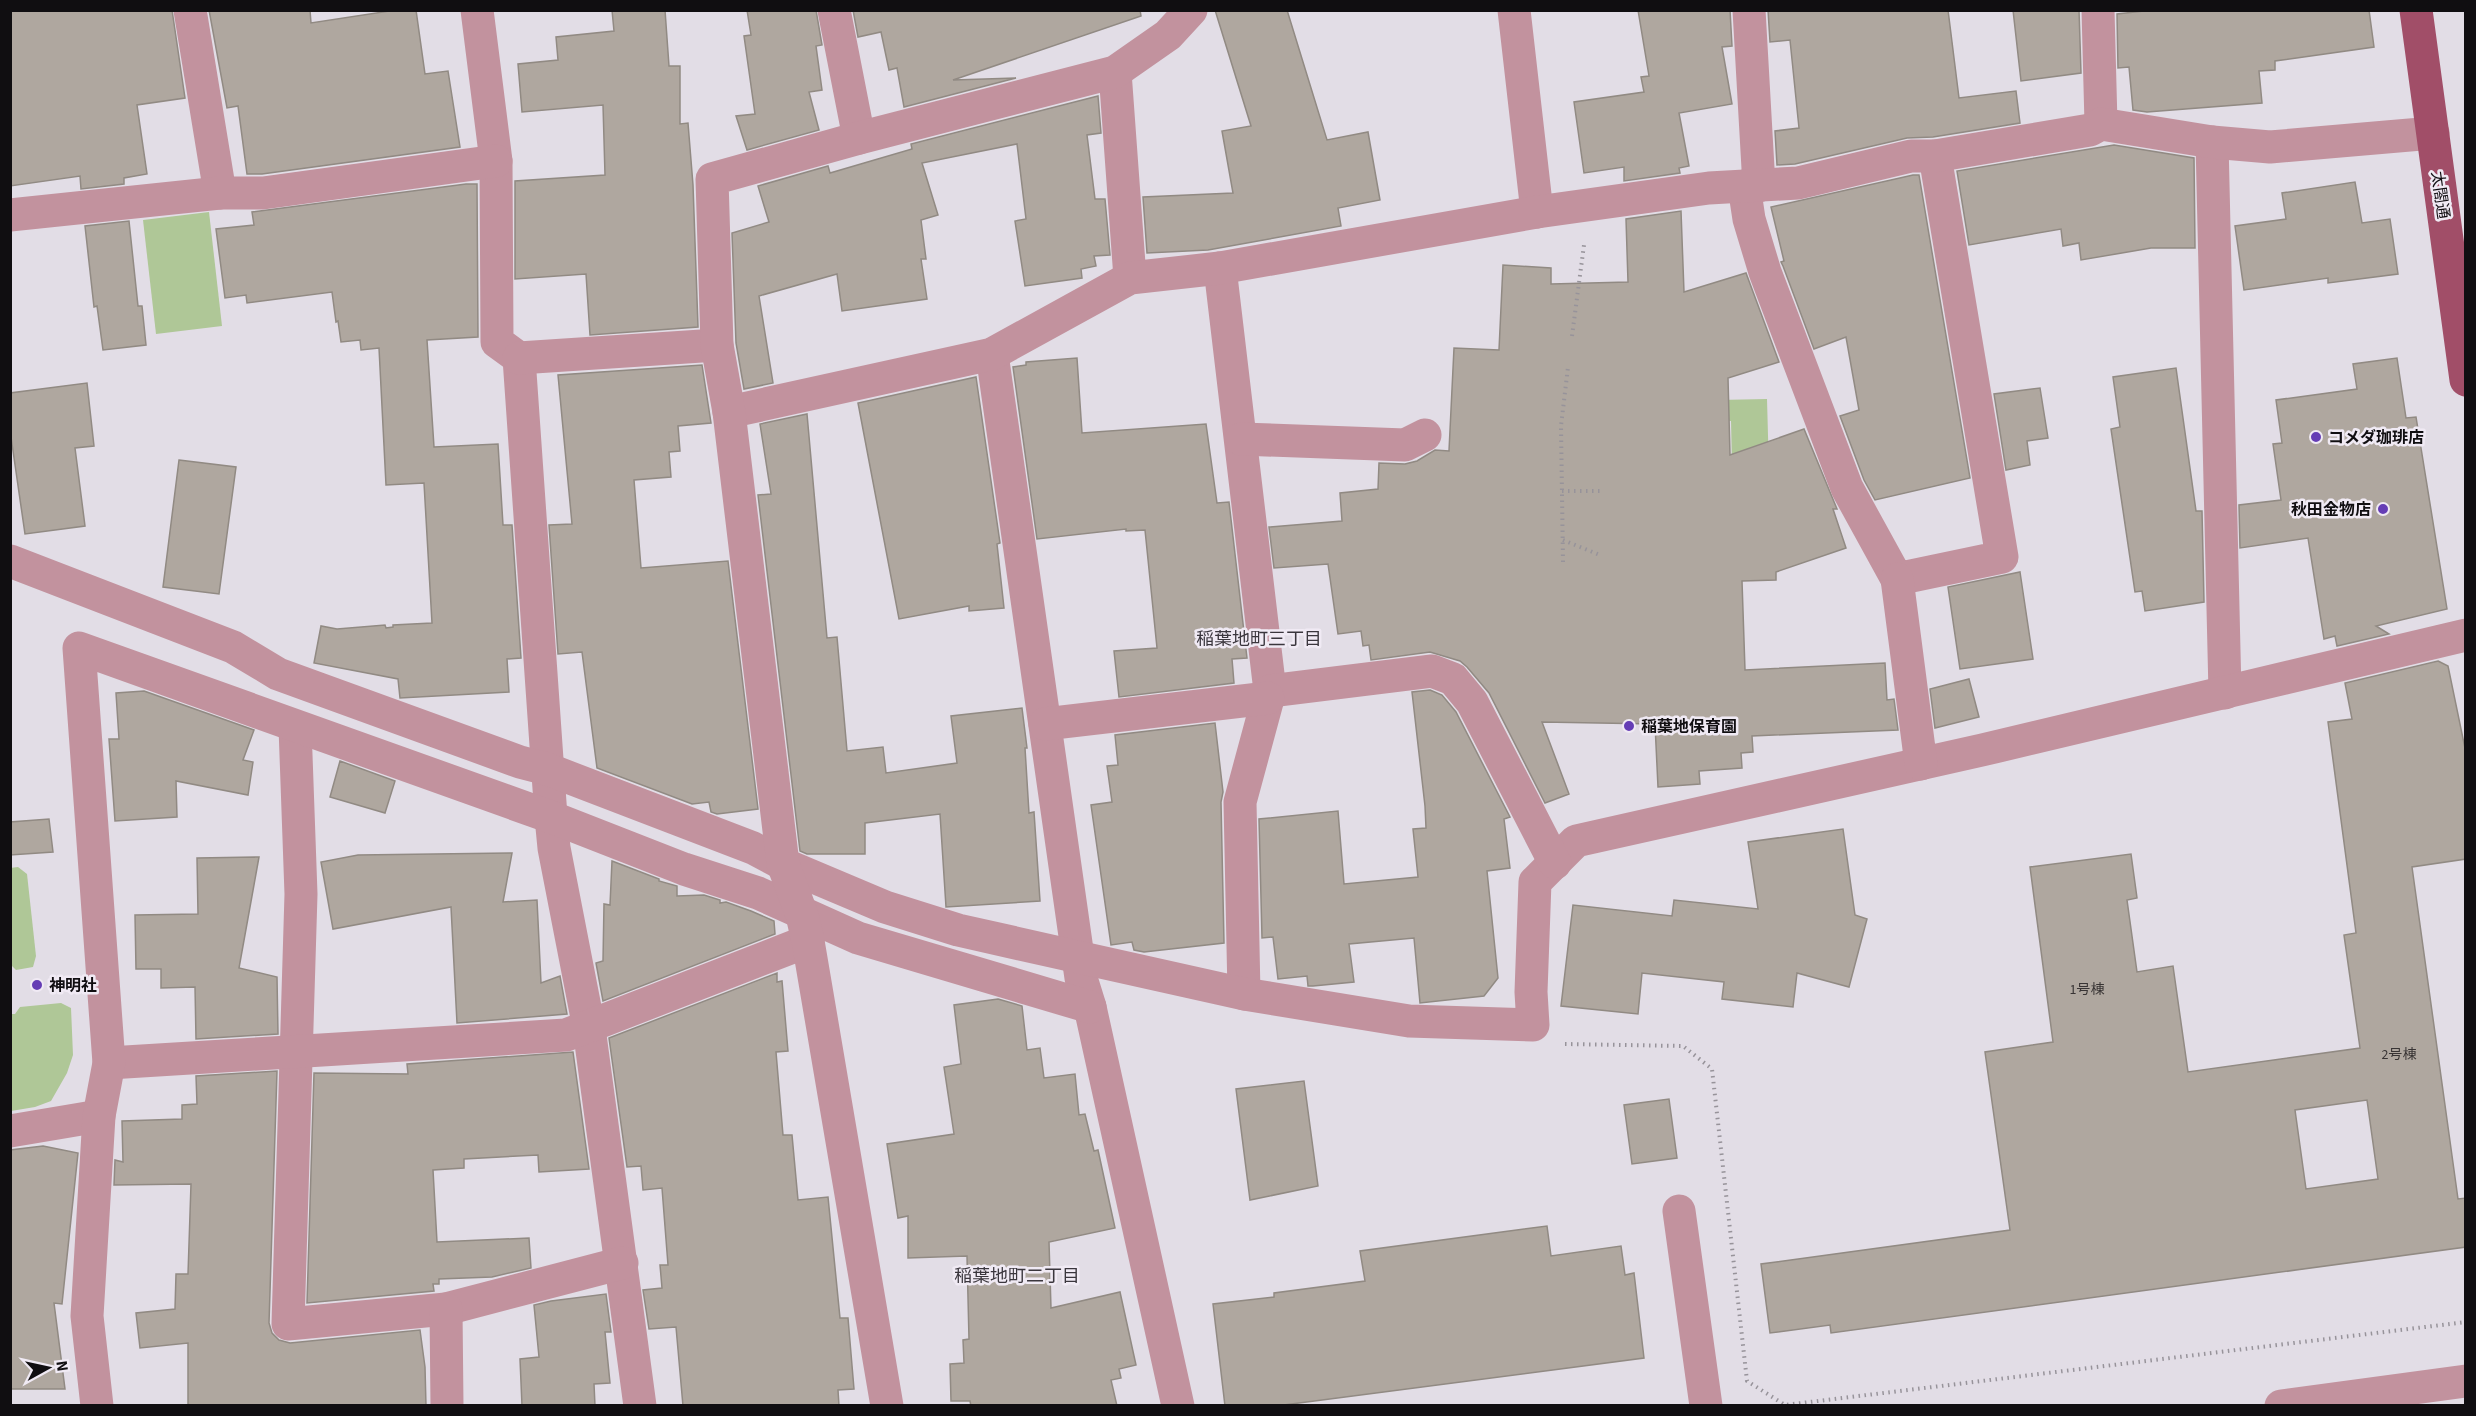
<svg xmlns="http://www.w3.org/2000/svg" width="2476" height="1416" font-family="'Source Sans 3','Noto Sans JP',sans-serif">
	<rect width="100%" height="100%" fill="#e2dde6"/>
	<g fill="#afc797">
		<path d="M209,212l13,114 -66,8 -13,-114z"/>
		<path d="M1767,399l3,109 -37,1 -2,-88 -62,1 -1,-21z"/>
		<path d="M18,867l9,7 9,82 -3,11 -17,3 -5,-5 -1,-97z"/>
		<path d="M61,1003l10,5 2,47 -6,18 -16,28 -16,6 -24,4v-97h4l5,-7z"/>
	</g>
	<g fill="#afa79f" stroke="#918a83" stroke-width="1.5" fill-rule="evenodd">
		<path d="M10,10h162l13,88 -48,7 10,69 -23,4v6l-43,5 -1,-13 -70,10z"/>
		<path d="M209,10h101l1,13 85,-13h20l9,64 23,-3 12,76 -198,27h-15l-9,-68 -11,2z"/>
		<path d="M612,10h53l4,56h11v58l8,-1 5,62 5,142 -108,8 -4,-61 -71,5v-98l90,-6 -2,-70 -81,7 -4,-48 40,-4 -2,-23 58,-6z"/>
		<path d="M747,10h69l6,35 -6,1 6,44 -13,2 10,38 -72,20 -11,-34 19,-2 -11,-78 7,-1z"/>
		<path d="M853,10h287l1,6 -188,64 63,-2 -112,29 -7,-39 -8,2 -8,-38 -23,5z"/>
		<path d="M1215,10h72l40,130 41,-8 12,68 -42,8 3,18 -133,24 -61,3 -4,-56 90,-4 -11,-62 29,-5z"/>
		<path d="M1638,10h92l2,36 -10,1 10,57 -53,9 10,53 -10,2 1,5 -56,8v-14l-40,6 -10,-71 70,-10 -3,-15 8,-1z"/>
		<path d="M1768,10h180l11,88 57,-7 4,32 -87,14 -26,1 -112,26 -18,1 -2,-34 24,-3 -9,-88 -20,2z"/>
		<path d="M2013,10h66l2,63 -60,8z"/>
		<path d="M2153,10h216l5,37 -99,14v9l-16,1 3,32 -115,9 -14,-2 -4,-43 -11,1 -1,-54z"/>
		<path d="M1098,96l3,37 -14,2 8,64h10l5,56 -16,1 2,10 -15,3 1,9 -57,8 -10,-65 11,-2 -9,-75 -95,19 16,52 -17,5 5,39h-5l6,40 -85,12 -5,-37 -78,22 14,87 -29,6 -8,-46 -4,-110 37,-11 -11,-36 70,-20 2,7 82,-24 -1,-5z"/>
		<path d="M2114,145l80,13 1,90h-44l-70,12 -2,-17 -16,3 -2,-17 -92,16 -12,-74z"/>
		<path d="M1913,175h6l51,303 -95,22 -11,-20 -24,-64 19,-6 -13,-73 -32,12 -31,-83 -2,-4 3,-1 -13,-54z"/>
		<path d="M2355,182l7,41 28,-4 8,55 -70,9v-5l-84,12 -9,-64 51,-7 -4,-26z"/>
		<path d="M466,184h11l1,153 -51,3 7,107 64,-3 5,81h9l9,133 -14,1 2,33 -109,6 -2,-19 -84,-16 7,-37 16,3 48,-4 1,3 7,-1v-2l39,-2 -8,-140 -38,2 -7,-137 -18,2 -1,-10 -19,2 -3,-21 -2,1 -4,-30 -85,11 -1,-8 -21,3 -9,-69 38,-4 -2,-13z"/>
		<path d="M1681,211l3,81 62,-19 33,89 -51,16 2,77 74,-26 33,80h-4l13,39 -70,24v8l-34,1 3,89 140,-7 2,37 7,-1 4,31 -146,6 1,16 -12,1 1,15 -43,3 1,13 -42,3 -3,-63 -113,-2 27,72 -24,9 -56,-110 -22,-26 -7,-6 -30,-9 -59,8 -2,-15 -6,1 -2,-15 -23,3 -10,-70 -54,4 -5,-41 73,-6 -2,-28 38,-4 1,-26 26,1 12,-3 18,-11 14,1 5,-103 45,2 4,-85 48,3v16l77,-2 -2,-63z"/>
		<path d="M129,221l9,85h4l4,39 -43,5 -6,-44 -3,1 -9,-81z"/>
		<path d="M1077,358l5,75 124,-9 11,79 12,-1 18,156 -15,1 2,24 -115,14 -5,-46 43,-3 -12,-118 -19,1v-2l-89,10 -24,-172 13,-2v-3z"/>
		<path d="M2397,358l9,60 10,-1 31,192 -71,17 13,8 -52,12 -2,-10 -11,3 -16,-101 -68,10 -1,-43 42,-5 -8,-56 9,-1 -6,-43 81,-11 -4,-25z"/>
		<path d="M702,365l9,58 -33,3 2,25 -11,1 2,25 -37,3 7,88 87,-7 30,248 -41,5 -6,-2 -2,-10 -17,2 -95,-36 -15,-116 -24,2 -9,-129 23,-1 -14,-149z"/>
		<path d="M2176,368l20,143h6l2,91 -59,9 -3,-20 -7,1 -24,-163 9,-2 -7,-50z"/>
		<path d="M976,377l24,166 -3,1 7,64 -35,3v-5l-70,13 -41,-216z"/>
		<path d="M87,383l7,63 -19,2 10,78 -60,8 -15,-104v-37z"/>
		<path d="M2040,388l8,50 -21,3 3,24 -24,5 -12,-76z"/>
		<path d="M807,414l20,224 10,-1 10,114 36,-4 3,26 71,-10 -6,-47 71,-8 5,40h-2l4,65 5,-1 6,89 -94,6 -6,-93 -75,9v31h-58l-7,-3 -42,-356 13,-1 -11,-70z"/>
		<path d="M179,460l57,7 -17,127 -56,-7z"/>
		<path d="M2020,572l13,87 -73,10 -12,-82z"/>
		<path d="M2438,661l10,5 18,87v106l-54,8 46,332 8,-1v49l-635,86 -1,-8 -60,8 -9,-69 249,-34 -25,-178 68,-10 -23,-175 101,-13 6,44 -10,2 10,72 36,-6 15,106 172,-24 -16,-113 12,-2 -28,-211 24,-3 -7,-36zM2367,1100l11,79 -72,10 -11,-79z"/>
		<path d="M1969,679l10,38 -44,11 -5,-39z"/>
		<path d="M1430,690l12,5 14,17 54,105 -6,2 6,49 -23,3 11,107 -14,18 -64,7 -6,-65 -65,6 5,38 -41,4h-5l-1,-10 -29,3 -5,-42 -11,1 -3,-119 79,-8 6,73 74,-7 -5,-48 13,-1 -1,-22 -13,-114z"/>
		<path d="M144,691l110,39 -11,30 10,2 -5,33 -72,-14 1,36 -62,4 -6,-82h10l-3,-46z"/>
		<path d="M1215,723l8,69 -2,10 3,141 -80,9 -10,-2 -2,-8 -21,3 -20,-140 21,-3 -5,-36 11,-1 -3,-30z"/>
		<path d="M340,761l55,20 -10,32 -55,-16z"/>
		<path d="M49,819l4,33 -43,3v-33z"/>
		<path d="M1843,829l12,86 12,4 -18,68 -52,-14 -4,34 -71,-8 2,-17 -82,-9 -4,41 -77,-8 12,-101 99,11 2,-16 84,9 -10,-67z"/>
		<path d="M512,853l-9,49 34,-2 4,83 19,-7 7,38 -110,9 -6,-116 -118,22 -12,-67 37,-7z"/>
		<path d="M259,857l-20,111 38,9 1,57 -82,5 -1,-52 -34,1v-19h-25l-1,-54 63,-1 -1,-56z"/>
		<path d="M612,861l47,18v2l18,5v10l27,-1 16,5v3l6,-1 25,9 23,10 1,13 -172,67 -7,-38 7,-2 1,-57 6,1z"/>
		<path d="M777,973v9l5,-1 6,70 -12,1 7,83h9l6,65 30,-3 12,121h8l6,71 -16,1 1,16h-156l-7,-79 -27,2 -6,-39 19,-2 -2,-23h8l-6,-77 -19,2 -2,-24 -14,1 -18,-129z"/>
		<path d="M998,999l24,7 5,44 13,-2 4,30 31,-4 4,41 6,-1 9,37 4,-1 17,78 -66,14 2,66 69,-16 16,73 -17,4 2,9 -10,2 6,26h-146l-1,-5h-19l-1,-37 14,-1 -1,-23 6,-1 -2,-83 -59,2v-42l-10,2 -11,-74 67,-10 -10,-67 17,-3 -7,-59z"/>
		<path d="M573,1052l16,117 -50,3 -1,-17 -74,4v9l-31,2 4,72 92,-4 2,30 -39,9 -53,2v5h-6l1,7 -127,12 7,-230 94,1 -1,-10z"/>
		<path d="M277,1071l-8,252 3,10 7,7 11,3 130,-13 5,37 1,39h-238v-63l-48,5 -4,-35 39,-4 1,-35h12l3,-90 -77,1 1,-25 8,2 -1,-41 60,-2v-14l15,-1 -1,-28z"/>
		<path d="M1304,1081l14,105 -68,14 -14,-111z"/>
		<path d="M1669,1099l8,59 -45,6 -8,-59z"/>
		<path d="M43,1146l35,7 -16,151 -8,-1 11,86h-55v-239z"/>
		<path d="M1547,1226l4,30 70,-10 4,29 9,-2 10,85 -368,48h-51l-12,-102 61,-7v-4l91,-12 -5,-30z"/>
		<path d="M606,1294l5,38h-6l5,51 -16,1 1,22h-73l-2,-47 19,-2 -5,-52 17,-4z"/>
	</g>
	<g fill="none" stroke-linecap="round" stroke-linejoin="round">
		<g stroke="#97939a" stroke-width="4" stroke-dasharray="1.5 4.5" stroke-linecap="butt">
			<path d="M1572,336l12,-91"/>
			<path d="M1562,491h38"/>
			<path d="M1563,540l37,15"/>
			<path d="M1563,562l-2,-136 7,-59"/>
			<path d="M1565,1044l118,2 29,23 35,312 38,24 681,-83"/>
		</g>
		<g stroke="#c2929e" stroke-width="33">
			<path d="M190,10l30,183"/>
			<path d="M477,10l19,151 1,181 22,16 32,459 3,31 35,180 51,378"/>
			<path d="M834,10l25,128"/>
			<path d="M1514,10l23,202"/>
			<path d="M1749,10l10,176"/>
			<path d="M2098,10l3,114"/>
			<path d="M1115,72l15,206"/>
			<path d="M2212,142l13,551"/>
			<path d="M1744,186l5,33 16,53 82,216 50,91 105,-22 -67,-401"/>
			<path d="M10,215l210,-22h43l233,-32"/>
			<path d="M1220,268l50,423 -30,111 4,192"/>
			<path d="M992,354l89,624 9,29 88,399"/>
			<path d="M519,358l198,-13"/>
			<path d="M729,412l263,-58 138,-76 90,-10 317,-56 172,-24 89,-5 113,-27h24l155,-26 11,-6 111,18 58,5 163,-14"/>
			<path d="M1241,439l164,6 20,-10"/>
			<path d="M10,561l223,86 45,27 242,88 27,7 206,79 30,16 102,43 73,23 120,27 166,37 165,27 124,4 -2,-33 4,-110 41,-41 406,-91 484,-115"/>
			<path d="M1897,579l24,185"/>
			<path d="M1270,691l162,-20 21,8 19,23 83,161"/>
			<path d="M1045,724l223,-26"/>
			<path d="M295,727l6,167 -13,430 158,-15 176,-46"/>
			<path d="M109,1063l457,-28 242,-94"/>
			<path d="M10,1131l89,-15"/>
			<path d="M1679,1211l27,195"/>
			<path d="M446,1309l1,97"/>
			<path d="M97,1406l-10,-90 12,-200 10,-53 -30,-415 472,169 133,52 74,24 100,45 232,69"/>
			<path d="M887,1406l-79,-465 -6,-26 -19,-51 -54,-452 -12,-67 -5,-166 147,-41 256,-66 53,-37 23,-25"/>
			<path d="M2281,1406l185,-25"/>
		</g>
		<path stroke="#a14e68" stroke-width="33" d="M2416,10l50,370"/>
	</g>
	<g fill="#653db5" stroke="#f0eaf4" stroke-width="2">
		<circle cx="2316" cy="437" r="6"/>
		<circle cx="2383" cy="509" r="6"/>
		<circle cx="1629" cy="726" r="6"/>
		<circle cx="37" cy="985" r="6"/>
	</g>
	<g text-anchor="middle" stroke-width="5" stroke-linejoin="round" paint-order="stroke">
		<g font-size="14" fill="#383434">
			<text x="2087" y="994">1号棟</text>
			<text x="2399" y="1059">2号棟</text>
		</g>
		<g font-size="16" fill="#100e11" stroke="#f0eaf4">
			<text transform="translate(2441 195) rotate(82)" y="6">太閤通</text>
		</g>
		<g font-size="16" font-weight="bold" fill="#100e11" stroke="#f0eaf4" text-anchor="start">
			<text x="2328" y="443">コメダ珈琲店</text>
			<text x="2371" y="515" text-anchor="end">秋田金物店</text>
			<text x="1641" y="732">稲葉地保育園</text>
			<text x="49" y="991">神明社</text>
		</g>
		<g font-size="18" fill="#3a363d" stroke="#f0eaf4">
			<text x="1259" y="645">稲葉地町三丁目</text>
			<text x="1017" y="1282">稲葉地町二丁目</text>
		</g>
	</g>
	<rect width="2476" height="1416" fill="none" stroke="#100e11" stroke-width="24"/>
	<g transform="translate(48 1368) rotate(82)" stroke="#f0eaf4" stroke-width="4.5" paint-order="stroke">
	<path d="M0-4.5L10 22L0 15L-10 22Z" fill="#100e11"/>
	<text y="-9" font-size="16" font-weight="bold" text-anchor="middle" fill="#100e11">N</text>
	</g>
</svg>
